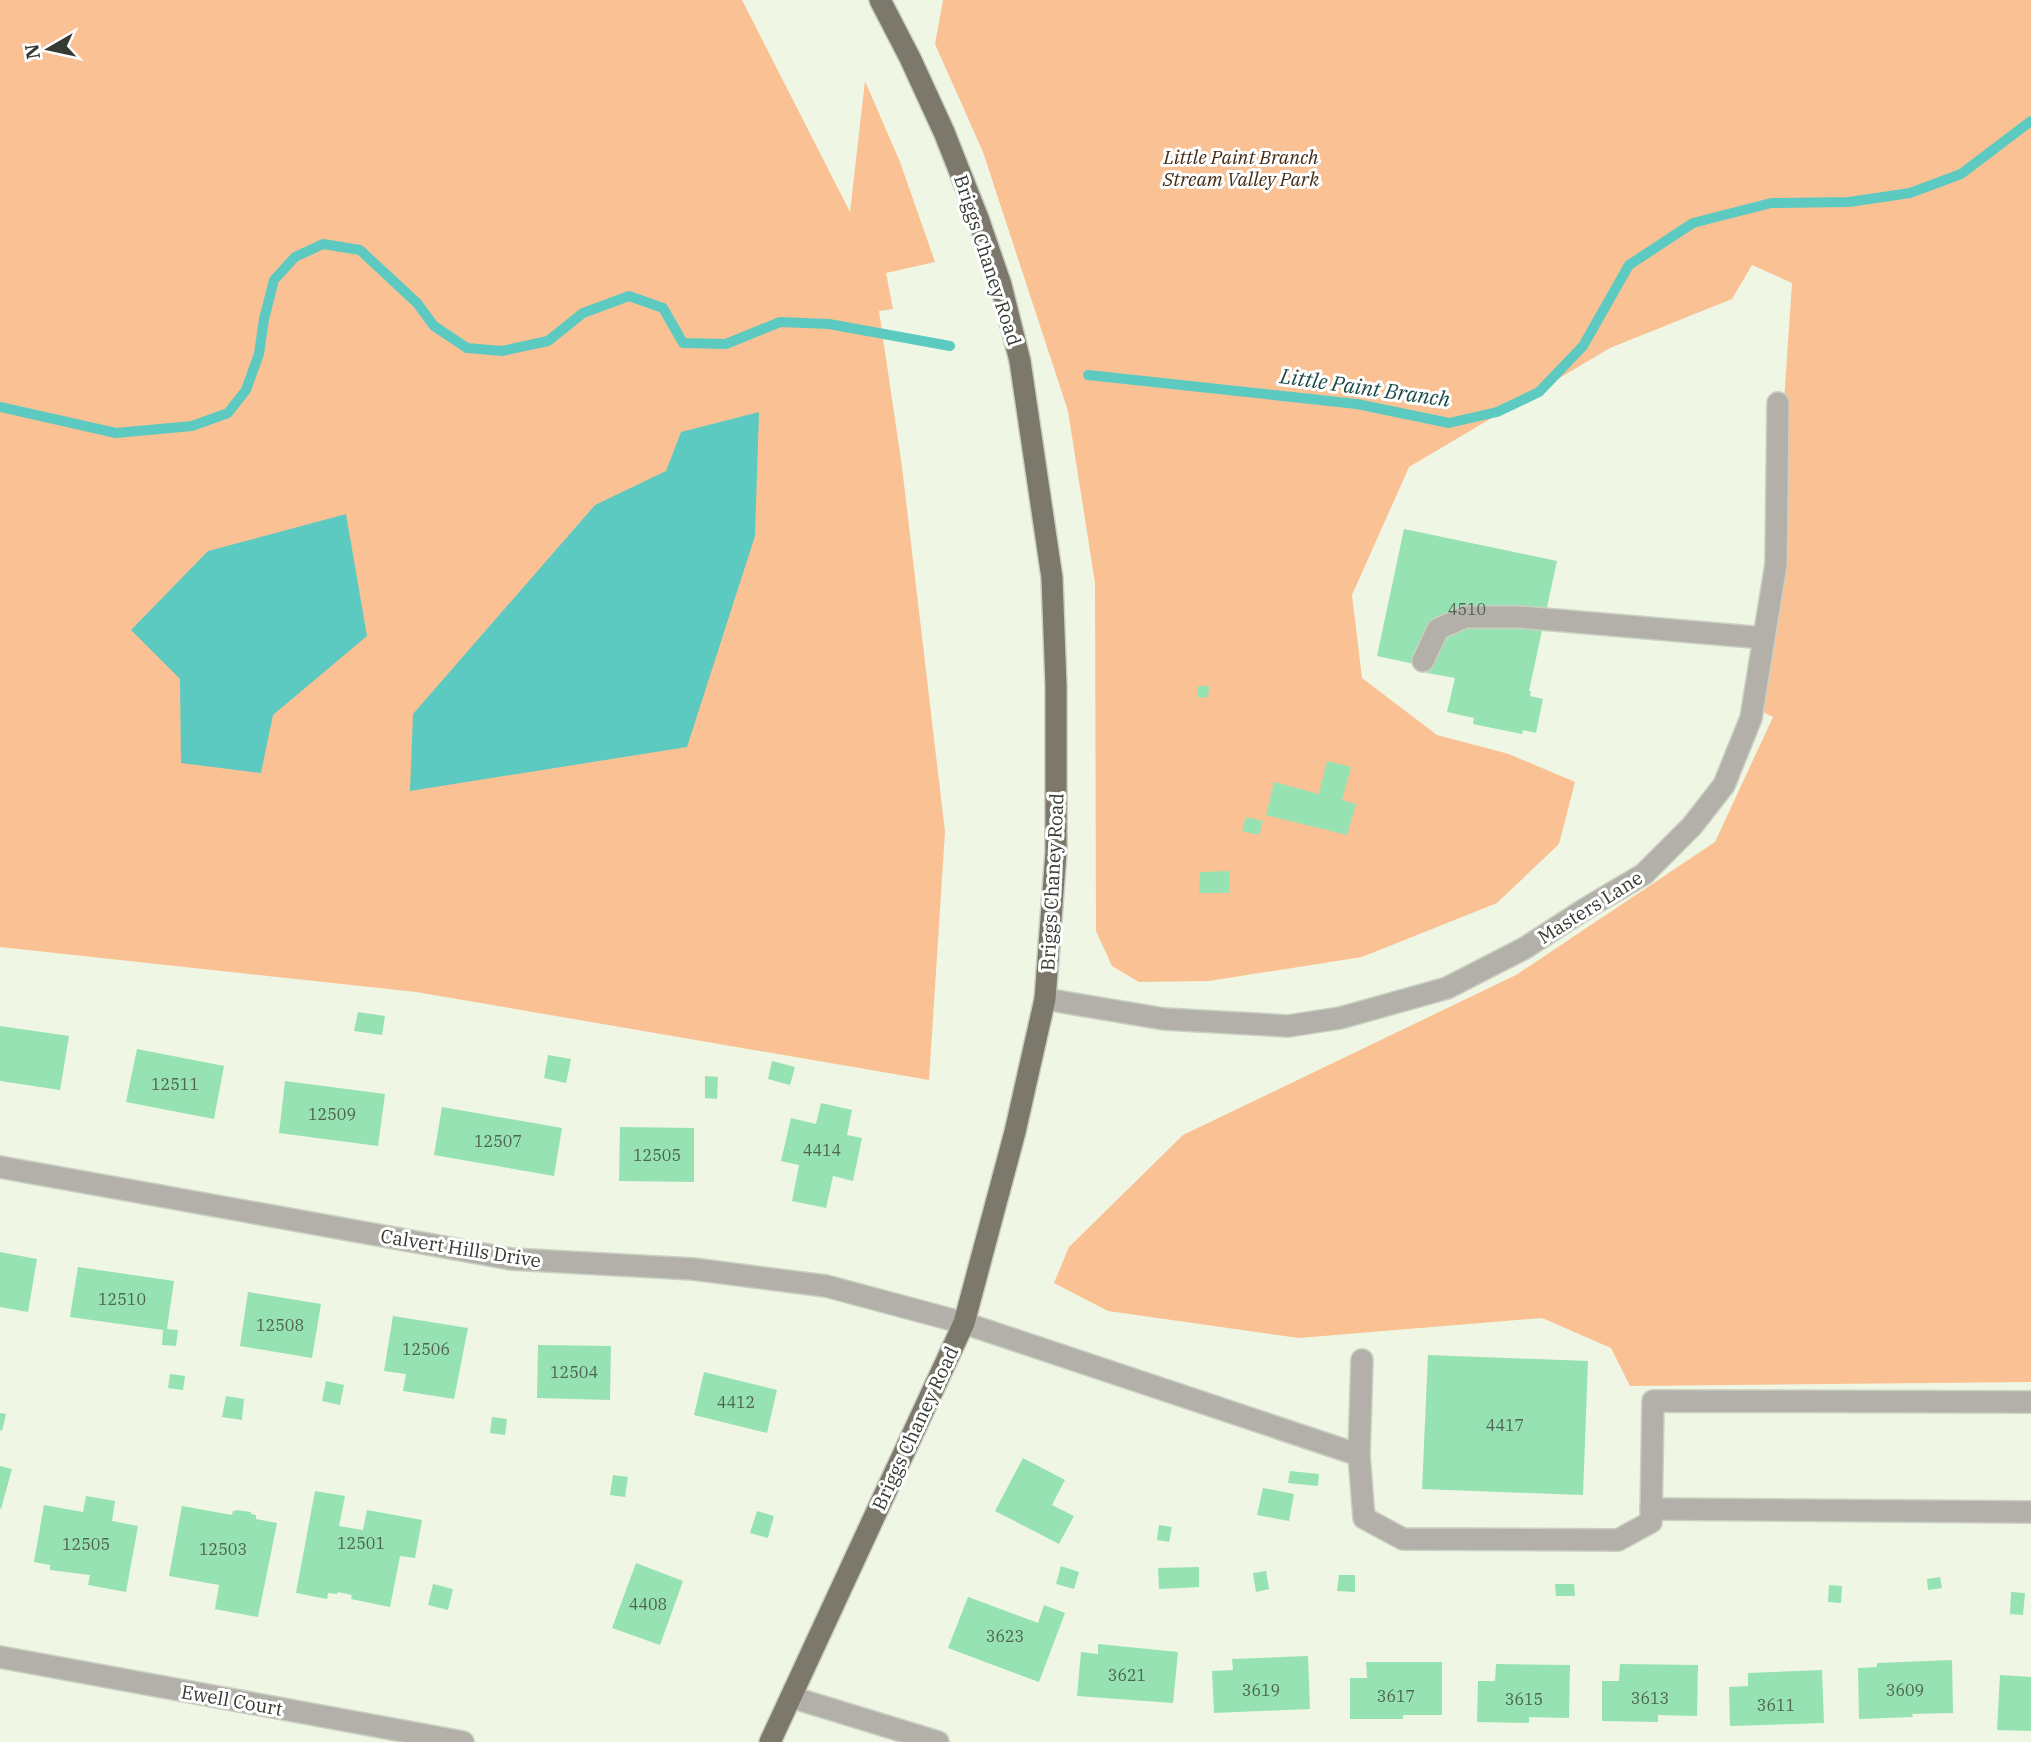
<svg xmlns="http://www.w3.org/2000/svg" width="2031" height="1742" font-family="'IBM Plex Serif',serif">
	<rect width="100%" height="100%" fill="#eff6e4"/>
	<g fill="#fac294">
		<path d="M0,0h742l108,212 15,-131 35,81 35,100 -49,11 7,36 -14,2 23,156 43,365 -16,248 -513,-88 -416,-45z"/>
		<path d="M943,0h1088v1382l-401,4 -19,-38 -69,-30 -243,20 -191,-27 -54,-28 15,-36 114,-112 333,-160 199,-133 58,-125 -10,-5 29,-429 -40,-18 -20,34 -122,49 -201,119 -57,128 10,83 75,57 72,19 66,28 -16,62 -62,59 -135,54 -153,24 -70,1 -27,-16 -16,-35 -1,-348 -27,-172 -85,-259 -48,-108z"/>
	</g>
	<g fill="#5dcac1">
		<path d="M759,412l-4,124 -68,211 -277,44 3,-77 182,-209 71,-34 15,-39z"/>
		<path d="M346,514l21,122 -94,79 -12,58 -80,-10 -1,-84 -49,-49 77,-79z"/>
	</g>
	<g fill="none" stroke-linecap="round" stroke-linejoin="round">
		<g stroke="#5dcac1" stroke-width="10">
			<path d="M1088,375l269,29 92,19 48,-11 42,-20 44,-46 46,-81 64,-42 78,-20 78,-1 61,-9 51,-19 70,-53"/>
			<path d="M0,407l116,26 76,-7 36,-13 18,-23 13,-36 5,-35 10,-39 21,-23 28,-13 37,6 57,53 17,23 33,22 35,3 46,-10 35,-28 46,-17 34,12 20,35 43,1 54,-22 49,2 121,22"/>
		</g>
	</g>
	<g fill="#96e2b2">
		<path d="M1404,529l153,32 -28,130h2l-1,5 13,3 -7,34 -13,-3 -1,4 -49,-10 1,-6 -27,-6 8,-34 -28,-5 1,-6 -51,-11z"/>
		<path d="M1198,686h11l-1,12 -10,-1z"/>
		<path d="M1327,761l24,6 -9,33 14,4 -9,31 -81,-20 8,-33 45,12z"/>
		<path d="M1246,817l17,4 -4,14 -17,-4z"/>
		<path d="M1229,871v22h-30l1,-21z"/>
		<path d="M358,1012l27,4 -3,19 -28,-4z"/>
		<path d="M0,1026l69,10 -9,54 -60,-9z"/>
		<path d="M137,1049l87,17 -10,53 -88,-17z"/>
		<path d="M548,1055l23,4 -5,24 -22,-5z"/>
		<path d="M772,1061l23,6 -5,18 -22,-6z"/>
		<path d="M705,1076l13,1 -1,22 -12,-1z"/>
		<path d="M285,1081l100,13 -7,52 -99,-13z"/>
		<path d="M821,1103l31,7 -5,25 15,3 -9,43 -20,-5 -7,32 -34,-7 7,-36 -18,-4 10,-43 25,6z"/>
		<path d="M442,1107l120,21 -8,48 -120,-21z"/>
		<path d="M620,1127l74,1v54l-75,-1z"/>
		<path d="M0,1252l37,7 -9,53 -28,-5z"/>
		<path d="M78,1267l96,14 -7,48 11,1 -2,16 -14,-1 1,-15 -93,-13z"/>
		<path d="M248,1292l73,12 -9,54 -72,-12z"/>
		<path d="M393,1316l75,12 -14,71 -51,-8 3,-17 -22,-3z"/>
		<path d="M538,1345l73,1 -1,54 -73,-2z"/>
		<path d="M1428,1355l160,6 -5,134 -161,-6z"/>
		<path d="M704,1372l73,18 -10,43 -73,-18z"/>
		<path d="M170,1374l15,2 -2,14 -15,-2z"/>
		<path d="M326,1381l18,4 -4,20 -18,-4z"/>
		<path d="M226,1396l18,3 -2,21 -20,-3z"/>
		<path d="M0,1413l6,1 -4,17 -2,-1z"/>
		<path d="M492,1417l15,2 -2,16 -15,-2z"/>
		<path d="M1023,1458l42,22 -13,25 22,11 -15,28 -64,-33z"/>
		<path d="M0,1466l12,3 -11,40 -1,-1z"/>
		<path d="M1290,1471l29,3 -1,12 -30,-3z"/>
		<path d="M613,1475l15,2 -3,20 -15,-2z"/>
		<path d="M1263,1488l31,6 -5,27 -32,-6z"/>
		<path d="M315,1491l30,5 -6,30 24,4 4,-20 55,10 -7,38 -15,-2 -10,51 -39,-8 1,-4 -14,-3 -1,2 -9,-1 -1,6 -31,-6z"/>
		<path d="M86,1496l29,5 -3,20 26,5 -12,66 -38,-7 2,-10 -40,-5v-5l-16,-3 10,-57 39,7z"/>
		<path d="M182,1506l50,9 1,-4h3v-1l15,2v2l5,1v4l21,4 -19,94 -43,-8 4,-24 -50,-9z"/>
		<path d="M757,1511l17,5 -6,22 -18,-5z"/>
		<path d="M1159,1525l13,2 -3,15 -12,-2z"/>
		<path d="M636,1563l47,18 -23,64 -48,-17z"/>
		<path d="M1061,1566l18,6 -5,17 -18,-5z"/>
		<path d="M1199,1567v20l-40,2 -1,-21z"/>
		<path d="M1266,1571l3,18 -13,3 -3,-19z"/>
		<path d="M1339,1575h16v17l-18,-1z"/>
		<path d="M1940,1577l2,11 -14,2 -1,-11z"/>
		<path d="M433,1584l20,5 -5,21 -20,-5z"/>
		<path d="M1555,1584h19l1,12h-19z"/>
		<path d="M1829,1585l13,1 -1,17 -13,-1z"/>
		<path d="M2011,1592l14,1 -2,22 -13,-1z"/>
		<path d="M968,1597l70,26 6,-18 21,8 -26,69 -91,-34z"/>
		<path d="M1098,1644l80,8 -5,51 -96,-7 4,-44 17,2z"/>
		<path d="M1308,1656l2,53 -96,4 -2,-42 21,-1 -1,-11z"/>
		<path d="M1952,1660l1,53 -41,1 1,3 -54,2 -1,-51 19,-1v-4z"/>
		<path d="M1366,1662h76v53h-39v4h-53v-41h17z"/>
		<path d="M1496,1664l74,1 -1,53 -40,-1v6l-52,-1 1,-41h17z"/>
		<path d="M1620,1664l78,1 -1,51 -39,-1v7l-56,-1v-40h17z"/>
		<path d="M1822,1670l2,53 -94,3 -1,-39 19,-1v-13z"/>
		<path d="M2000,1675l31,2v54l-34,-1z"/>
	</g>
	<g fill="none" stroke-linecap="round" stroke-linejoin="round">
		<g stroke="#cad0c1" stroke-width="24">
			<g id="minor">
				<path d="M1423,661l15,-32 27,-12h55l244,21"/>
				<path d="M1045,999l119,20 124,7 52,-8 107,-30 78,-40 60,-39 59,-35 48,-48 32,-41 27,-67 25,-154 2,-161"/>
				<path d="M0,1167l511,92 182,10 133,17 138,37 395,132 5,63 39,21 215,1 33,-18 2,-121 378,1"/>
				<path d="M1359,1455l3,-95"/>
				<path d="M1651,1509l380,3"/>
				<path d="M0,1657l463,85"/>
				<path d="M791,1697l147,45"/>
			</g>
		</g>
		<g stroke="#cad0c1" stroke-width="24">
			<path id="major" d="M770,1742l194,-419 51,-191 30,-133 11,-147v-166l-4,-108 -32,-217 -19,-76 -23,-67 -34,-86 -34,-74 -30,-58"/>
		</g>
		<use href="#minor" stroke="#b2b0a8" stroke-width="21"/>
		<use href="#major" stroke="#7c786b" stroke-width="21"/>
	</g>
	<g text-anchor="middle" stroke-width="6" stroke-linejoin="round" paint-order="stroke">
		<g font-size="16" fill="#4f6453">
			<text x="1467" y="615">4510</text>
			<text x="175" y="1090">12511</text>
			<text x="332" y="1120">12509</text>
			<text x="498" y="1147">12507</text>
			<text x="822" y="1156">4414</text>
			<text x="657" y="1161">12505</text>
			<text x="122" y="1305">12510</text>
			<text x="280" y="1331">12508</text>
			<text x="426" y="1355">12506</text>
			<text x="574" y="1378">12504</text>
			<text x="736" y="1408">4412</text>
			<text x="1505" y="1431">4417</text>
			<text x="361" y="1549">12501</text>
			<text x="86" y="1550">12505</text>
			<text x="223" y="1555">12503</text>
			<text x="648" y="1610">4408</text>
			<text x="1005" y="1642">3623</text>
			<text x="1127" y="1681">3621</text>
			<text x="1261" y="1696">3619</text>
			<text x="1905" y="1696">3609</text>
			<text x="1396" y="1702">3617</text>
			<text x="1650" y="1704">3613</text>
			<text x="1524" y="1705">3615</text>
			<text x="1776" y="1711">3611</text>
		</g>
		<g font-size="19" font-style="italic" fill="#432912" stroke="#fff">
			<text x="1241" y="164">Little Paint Branch<tspan x="1241" dy="22">Stream Valley Park</tspan></text>
		</g>
		<g font-size="19" fill="#373a33" stroke="#fff">
			<text transform="translate(988 260) rotate(72)" y="7">Briggs Chaney Road</text>
			<text transform="translate(1052 882) rotate(-87)" y="7">Briggs Chaney Road</text>
			<text transform="translate(1590 907) rotate(-32)" y="7">Masters Lane</text>
			<text transform="translate(461 1248) rotate(9)" y="7">Calvert Hills Drive</text>
			<text transform="translate(915 1428) rotate(-65)" y="7">Briggs Chaney Road</text>
			<text transform="translate(232 1700) rotate(10)" y="7">Ewell Court</text>
		</g>
		<g font-size="21" font-style="italic" fill="#1a4b47" stroke="#fff">
			<text transform="translate(1365 388) rotate(8)" y="7">Little Paint Branch</text>
		</g>
	</g>
	<g transform="translate(49 49) rotate(261)" stroke="#ffffff" stroke-width="5" paint-order="stroke">
	<path d="M0-5L12 26L0 18L-12 26Z" fill="#373a33"/>
	<text y="-10" font-size="19" font-weight="bold" text-anchor="middle" fill="#373a33">N</text>
	</g>
</svg>
